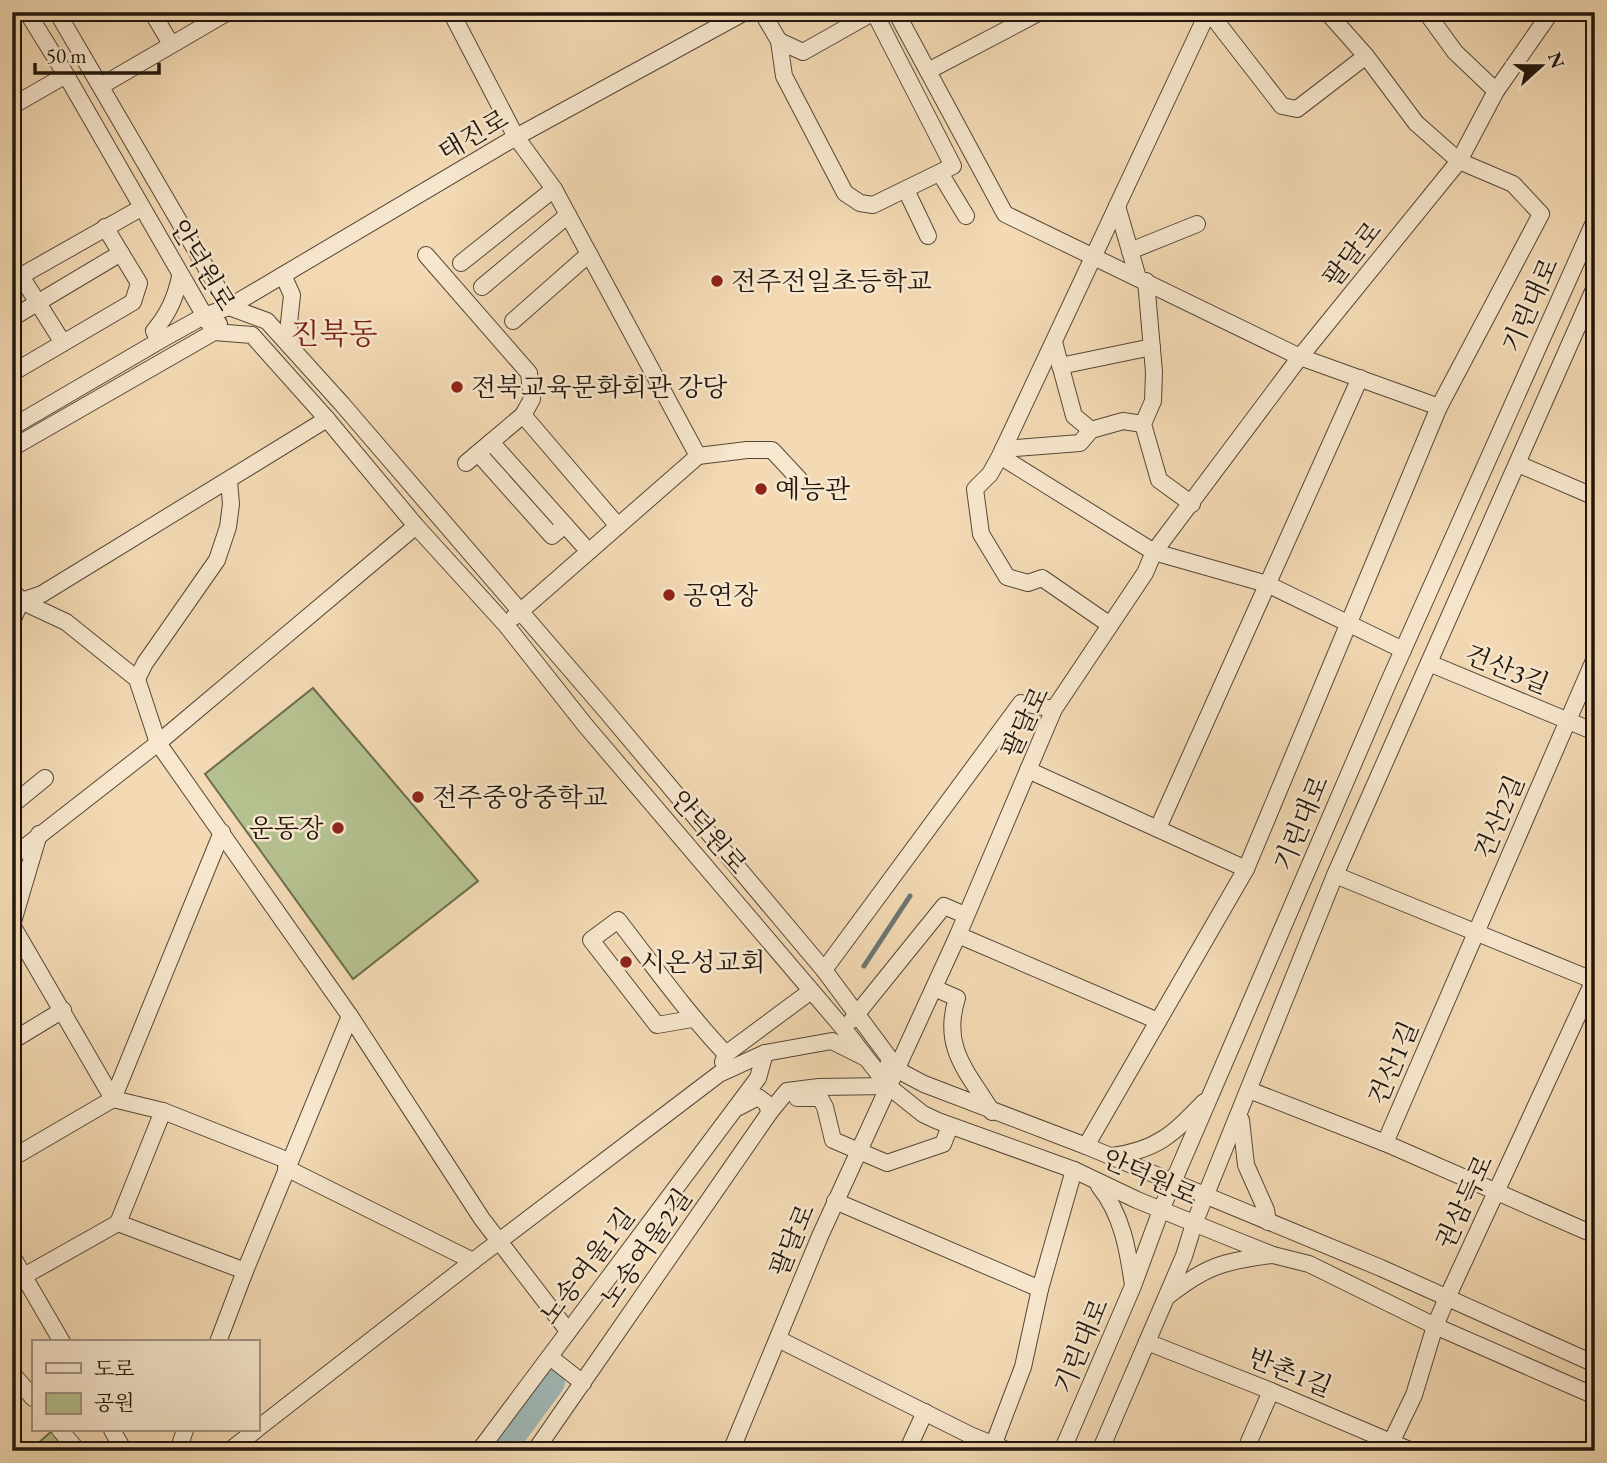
<svg xmlns="http://www.w3.org/2000/svg" width="1607" height="1463" font-family="'EB Garamond','Noto Serif KR',serif">
	<rect width="100%" height="100%" fill="#f3dab4"/>
	<filter id="stains"><feTurbulence type="fractalNoise" baseFrequency=".00286" numOctaves="4"/><feColorMatrix values="0 0 0 0 .2 0 0 0 0 .09 0 0 0 0 .02 0 0 0 .5 -.17"/></filter>
	<radialGradient id="worn" r=".72"><stop offset=".6" stop-color="#630" stop-opacity="0"/><stop offset="1" stop-color="#630" stop-opacity=".3"/></radialGradient>
	<g fill="#b6c190" stroke="#6b6c4e" stroke-width="2">
		<path d="M313,688l165,193 -125,98 -148,-205z"/>
		<path d="M53,1430l25,21h-49z"/>
	</g>
	<g fill="none" stroke-linecap="round" stroke-linejoin="round">
		<g stroke="#6c7772" stroke-width="5">
			<path d="M864,966l46,-70"/>
			<path d="M550,1382l6,-8"/>
		</g>
		<path stroke="#9fb8b6" stroke-width="30" d="M499,1451l51,-69"/>
		<g stroke="#554737" stroke-width="18">
			<g id="minor">
				<path d="M27,12l39,63 148,257 38,3 75,84 89,107 90,99 79,100 259,304 44,57 35,28 15,7 136,49 63,30 81,33 55,22 36,9 126,62 160,70"/>
				<path d="M57,12l172,295 38,14 75,83 265,308 217,258 72,97"/>
				<path d="M152,12l19,32"/>
				<path d="M451,12l65,125 38,52 144,267 -184,161"/>
				<path d="M762,12l17,29 5,35 61,117 15,10 13,2 80,-39 -79,-154"/>
				<path d="M896,12l109,202 295,143 139,50"/>
				<path d="M1209,12l73,94 15,3 69,-53"/>
				<path d="M1426,12l29,40 41,39"/>
				<path d="M779,41l24,11 71,-40"/>
				<path d="M928,71l112,-59"/>
				<path d="M101,86l127,-74"/>
				<path d="M12,106l54,-31"/>
				<path d="M940,173l26,43"/>
				<path d="M906,190l22,46"/>
				<path d="M1117,206l21,72"/>
				<path d="M1130,251l67,-27"/>
				<path d="M426,255l103,118 3,26 -9,16 95,111"/>
				<path d="M461,263l93,-74"/>
				<path d="M283,275l9,20 -3,28 1,23"/>
				<path d="M21,276l42,67"/>
				<path d="M12,281l129,-73"/>
				<path d="M1146,281l8,91 -1,29 -10,23 16,56 33,24"/>
				<path d="M482,287l86,-72"/>
				<path d="M12,318l109,-65"/>
				<path d="M513,321l76,-67"/>
				<path d="M159,341l-5,-10c14,-17 21,-32 26,-54"/>
				<path d="M1054,342l20,74 17,14"/>
				<path d="M1060,366l92,-19"/>
				<path d="M12,373l121,-71 6,-19 -34,-56"/>
				<path d="M12,427l147,-86 45,-25 25,-9 287,-170 229,-125"/>
				<path d="M491,442l91,102"/>
				<path d="M12,448l202,-116 5,-8"/>
				<path d="M1003,449l77,-6 11,-13 32,-9 20,3"/>
				<path d="M478,453l74,83 13,-11"/>
				<path d="M698,456l49,-6h25l27,29"/>
				<path d="M1000,456l154,96 113,32 136,66"/>
				<path d="M466,463l57,-48"/>
				<path d="M1518,464l77,33"/>
				<path d="M12,590l9,11 45,21 71,57 21,64 192,273 132,203 86,112"/>
				<path d="M12,621l9,-20 21,-7 285,-175"/>
				<path d="M1110,625l-68,-47 -14,5 -21,-6 -26,-43 -6,-45 15,-15 10,-18 208,-444"/>
				<path d="M1429,663l166,69"/>
				<path d="M137,679l8,-16 72,-103 11,-33 3,-23 -2,-23"/>
				<path d="M1028,770l218,99"/>
				<path d="M12,805l33,-27"/>
				<path d="M1158,828l202,-450"/>
				<path d="M12,857l146,-114 258,-217"/>
				<path d="M1335,875l260,106"/>
				<path d="M12,925l101,174 50,12 126,50"/>
				<path d="M12,925l27,-91"/>
				<path d="M958,935l200,86"/>
				<path d="M824,970l197,-267 33,6"/>
				<path d="M934,988l23,10c-16,50 11,74 35,114"/>
				<path d="M692,1019l-35,6 -66,-85 27,-20c35,45 68,92 108,134"/>
				<path d="M852,1020l92,-114 21,9"/>
				<path d="M12,1041l51,-31"/>
				<path d="M723,1062l3,-8 85,-63"/>
				<path d="M888,1065l36,19 162,62 295,122 214,96"/>
				<path d="M1249,1090l136,53 210,92"/>
				<path d="M797,1098h23l5,9 8,33 54,23 56,-19 7,-18"/>
				<path d="M739,1107l19,-10 8,6 4,9"/>
				<path d="M1241,1120l5,45 20,45 2,12"/>
				<path d="M1385,1143l210,-485"/>
				<path d="M1086,1146l160,-277 193,-462 102,-193 -28,-30 -54,-23 -43,-38 -50,-67 -39,-44"/>
				<path d="M1112,1156c46,-6 62,-23 92,-54"/>
				<path d="M12,1158l101,-59 109,-267"/>
				<path d="M286,1168l187,93"/>
				<path d="M1099,1186c23,28 29,64 34,99"/>
				<path d="M835,1201l205,88 34,-119"/>
				<path d="M118,1223l45,-112"/>
				<path d="M12,1256l50,86"/>
				<path d="M24,1276l94,-53 127,48"/>
				<path d="M1168,1296c38,-30 56,-35 104,-41"/>
				<path d="M778,1339l192,96 39,16"/>
				<path d="M218,1342l27,-71 105,-255"/>
				<path d="M1147,1342l124,49 141,60"/>
				<path d="M550,1357l33,26"/>
				<path d="M12,1373l21,25"/>
				<path d="M257,1429l216,-168 246,-187 46,-21 67,-12 32,16"/>
				<path d="M60,1430l18,21"/>
				<path d="M112,1430l12,21"/>
				<path d="M994,1443l29,-76 17,-78"/>
				<path d="M178,1451l7,-21"/>
				<path d="M229,1451l27,-21"/>
				<path d="M479,1451l279,-373 7,-25"/>
				<path d="M535,1451l235,-339 17,-21 32,-4 69,-1"/>
				<path d="M731,1451l89,-215 138,-301 96,-226 91,-136 9,-21 146,-195 159,-196 37,-70 55,-79"/>
				<path d="M907,1451l18,-39"/>
				<path d="M1062,1451l71,-165 28,-76 225,-522 209,-468"/>
				<path d="M1100,1451l84,-195 10,-32 141,-349 260,-588"/>
				<path d="M1245,1451l26,-60"/>
				<path d="M1387,1451l27,-56 21,-69 12,-28 148,-320"/>
			</g>
		</g>
		<use href="#minor" stroke="#f7e7ce" stroke-width="16"/>
	</g>
	<g fill="#8f2418" stroke="#f7e7ce" stroke-width="2.5">
		<circle cx="717" cy="281" r="7"/>
		<circle cx="457" cy="387" r="7"/>
		<circle cx="761" cy="489" r="7"/>
		<circle cx="669" cy="595" r="7"/>
		<circle cx="418" cy="797" r="7"/>
		<circle cx="338" cy="828" r="7"/>
		<circle cx="626" cy="962" r="7"/>
	</g>
	<g text-anchor="middle" stroke-width="5" stroke-linejoin="round" paint-order="stroke">
		<g font-size="26" fill="#20160d" stroke="#f7e7ce">
			<text transform="translate(473 135) rotate(-30)" y="9">태진로</text>
			<text transform="translate(1352 254) rotate(-51)" y="9">팔달로</text>
			<text transform="translate(203 265) rotate(59)" y="9">안덕원로</text>
			<text transform="translate(1530 305) rotate(-66)" y="9">기린대로</text>
			<text transform="translate(1507 669) rotate(22)" y="9">건산3길</text>
			<text transform="translate(1025 722) rotate(-64)" y="9">팔달로</text>
			<text transform="translate(1499 817) rotate(-67)" y="9">건산2길</text>
			<text transform="translate(1301 823) rotate(-67)" y="9">기린대로</text>
			<text transform="translate(709 832) rotate(49)" y="9">안덕원로</text>
			<text transform="translate(1393 1063) rotate(-67)" y="9">건산1길</text>
			<text transform="translate(1150 1177) rotate(24)" y="9">안덕원로</text>
			<text transform="translate(1464 1202) rotate(-65)" y="9">권삼득로</text>
			<text transform="translate(792 1240) rotate(-67)" y="9">팔달로</text>
			<text transform="translate(646 1248) rotate(-55)" y="9">노송여울2길</text>
			<text transform="translate(587 1266) rotate(-53)" y="9">노송여울1길</text>
			<text transform="translate(1081 1346) rotate(-67)" y="9">기린대로</text>
			<text transform="translate(1290 1372) rotate(22)" y="9">반촌1길</text>
		</g>
		<g font-size="26" fill="#20160d" stroke="#f7e7ce" text-anchor="start">
			<text x="731" y="290">전주전일초등학교</text>
			<text x="471" y="396">전북교육문화회관 강당</text>
			<text x="775" y="498">예능관</text>
			<text x="683" y="604">공연장</text>
			<text x="432" y="806">전주중앙중학교</text>
			<text x="324" y="837" text-anchor="end">운동장</text>
			<text x="640" y="971">시온성교회</text>
		</g>
		<g font-size="30" fill="#7a1f14" stroke="#f7e7ce">
			<text x="334" y="344">진북동</text>
		</g>
	</g>
	<rect width="1607" height="1463" fill="none" stroke="#f3dab4" stroke-width="42"/>
	<rect x="14" y="14" width="1579" height="1435" fill="none" stroke="#20160d" stroke-width="3.5"/>
	<rect x="21" y="21" width="1565" height="1421" fill="none" stroke="#20160d" stroke-width="2"/>
	<rect x="32" y="1340" width="228" height="91" fill="#f7e7ce" stroke="#a19381" stroke-width="2"/>
	<rect x="46" y="1363" width="35" height="10" fill="#f7e7ce" stroke="#a19381" stroke-width="2"/>
	<text x="94" y="1376" font-size="21" fill="#20160d">도로</text>
	<rect x="46" y="1393" width="35" height="21" fill="#b6c190" stroke="#a19381" stroke-width="2"/>
	<text x="94" y="1410" font-size="21" fill="#20160d">공원</text>
	<g transform="translate(1541 66) rotate(69)" stroke="#f7e7ce" stroke-width="5" paint-order="stroke">
	<path d="M0-5L12 26L0 18L-12 26Z" fill="#20160d"/>
	<text y="-10" font-size="19" font-weight="bold" text-anchor="middle" fill="#20160d">N</text>
	</g>
	<path d="M35 63v10h124v-10" fill="none" stroke="#20160d" stroke-width="3.5"/>
	<text x="46" y="63" font-size="21" fill="#20160d" stroke="#f7e7ce" stroke-width="5" paint-order="stroke">50 m</text>
	<rect width="100%" height="100%" filter="url(#stains)"/>
	<rect width="100%" height="100%" fill="url(#worn)"/>
</svg>
